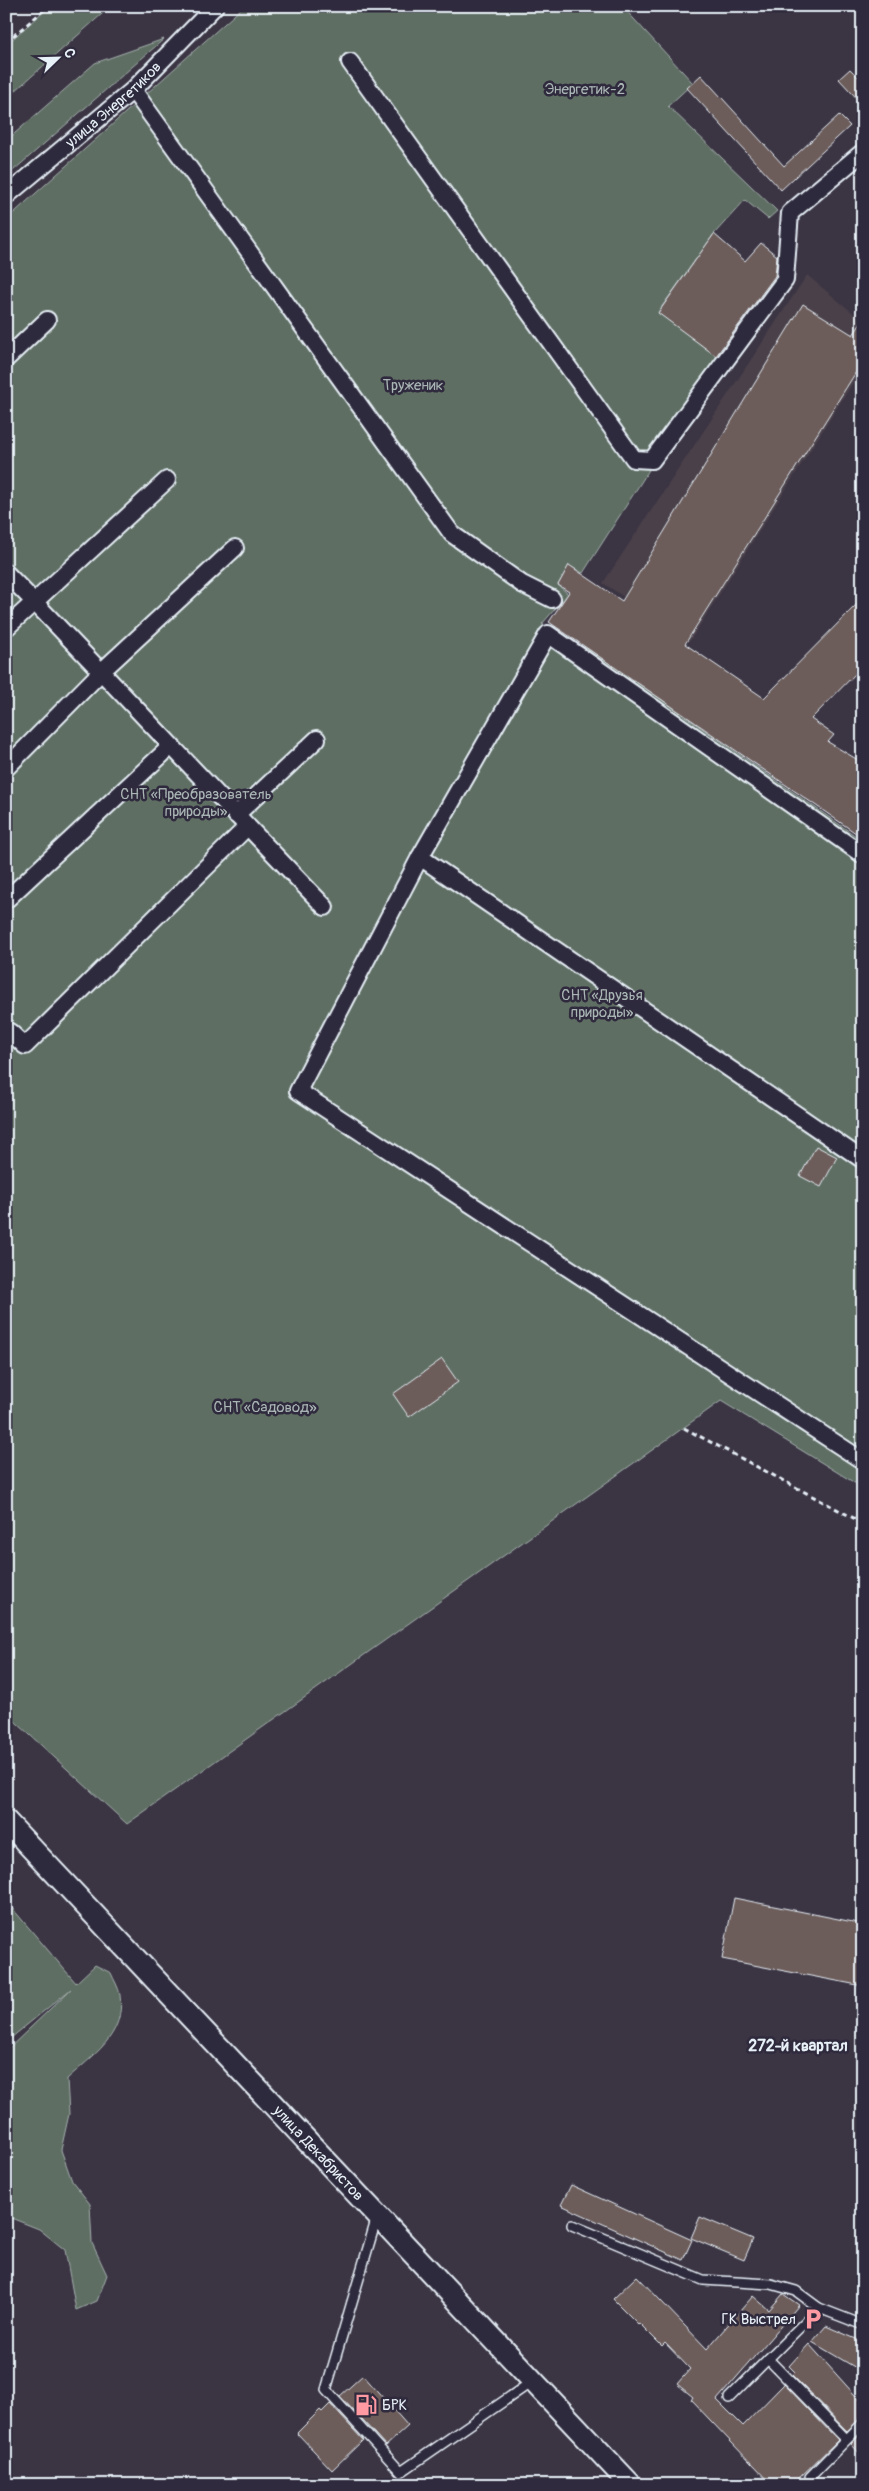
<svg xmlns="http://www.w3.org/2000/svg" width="869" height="2491" font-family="Pangolin,sans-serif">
	<rect width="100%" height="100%" fill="#3b3443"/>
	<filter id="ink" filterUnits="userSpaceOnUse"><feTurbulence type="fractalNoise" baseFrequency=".02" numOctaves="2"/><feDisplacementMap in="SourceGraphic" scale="10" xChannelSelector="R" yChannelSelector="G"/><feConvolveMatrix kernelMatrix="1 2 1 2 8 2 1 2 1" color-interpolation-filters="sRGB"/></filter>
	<g filter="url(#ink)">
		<path fill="#4a404a" d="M807,275l56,46v46l-173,274 -87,-58z"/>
		<g fill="#5f6e64" stroke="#a4b0ae">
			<path d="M49,6h62l-105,93v-54z"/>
			<path d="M244,6h378l71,77 -25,23 109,105 -9,8 -23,-19 -31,34 -56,78 62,47 -137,214 -14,-7 -11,19 10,9 -26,30 54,30 267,187v647l-142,-87 -594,423 -121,-111v-1493z"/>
			<path d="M164,39l-158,138v-36l89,-78z"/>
			<path d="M6,1901l70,82 19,-18 16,8c3,7 8,15 9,22 6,40 -28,61 -53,84l2,35 -8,36 11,31 18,23 2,39 15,32 -10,26 -21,9 -11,-60 -26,-21 -33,-13v-165l65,-62 -65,53z"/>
		</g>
		<g fill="#6c5c5a" stroke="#e8f1f8">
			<path d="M850,69l13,13v23l-24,-26z"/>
			<path d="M701,75l83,91 55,-51 11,11 -69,64 -94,-102z"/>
			<path d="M714,234l31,27 16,-18 16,13 -2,20 -59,80 -58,-43z"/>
			<path d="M803,304l50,31 10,-15v41l-178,283 79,54 99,-100v68l-52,53 23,16 -6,7 35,21v75l-314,-216 20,-30 -11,-7 11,-20 53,36z"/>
			<path d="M816,1146l21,11 -16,30 -21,-11z"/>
			<path d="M442,1359l16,23 -49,35 -16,-23z"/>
			<path d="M734,1898l129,26v62l-141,-27z"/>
			<path d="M571,2185l121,55 -9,20 -122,-55z"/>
			<path d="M700,2217l53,22 -9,21 -53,-22z"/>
			<path d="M637,2276l70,73 46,-53 16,14 14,-16 16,11 -82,95 26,26 41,-42 54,56 -46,45h-20l-81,-85 2,-3 -16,-13 13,-15 -25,-26 -3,3 -23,-23 -1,1 -25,-25z"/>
			<path d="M826,2326l37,16v30l-51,-30z"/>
			<path d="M809,2344l54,60v13l-16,14 -55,-56 3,-3 -6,-6z"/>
			<path d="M363,2375l45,51 -22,20 -46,-50z"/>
			<path d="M330,2404l33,36 -31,30 -35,-37 23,-23 2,2z"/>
			<path d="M863,2432v25l-12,-13z"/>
		</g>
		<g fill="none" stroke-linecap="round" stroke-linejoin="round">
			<g stroke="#e8f1f8" stroke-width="12">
				<g id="service">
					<path d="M377,2217l-51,173 75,82 132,-91"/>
					<path d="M572,2225l131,55 68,4 25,7 23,17 44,17"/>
					<path d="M768,2359l78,80"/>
					<path d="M729,2398l90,-90"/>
					<path d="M810,2477l53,-54"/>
				</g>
			</g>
			<g stroke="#e8f1f8" stroke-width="20">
				<g id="minor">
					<path d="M350,62l284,397 18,1 133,-180 5,-67 73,-61"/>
					<path d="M133,90l319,444 70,50 30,15"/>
					<path id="s1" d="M6,196l127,-106 82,-84"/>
					<path d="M6,359l41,-39"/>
					<path d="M6,573c108,110 212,224 319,334"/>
					<path d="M6,628l161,-148"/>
					<path d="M6,768l96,-97 133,-123"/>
					<path d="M236,815l81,-76"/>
					<path d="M863,855l-315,-221 -128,223 -122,234 565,370"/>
					<path d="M420,857l443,303"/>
					<path d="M6,900l164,-153"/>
					<path d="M10,1032l15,14 222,-219"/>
				</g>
			</g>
			<g stroke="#e8f1f8" stroke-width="25">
				<g id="tertiary">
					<path id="s2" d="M6,1821l625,664"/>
				</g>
			</g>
			<g stroke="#e8f1f8" stroke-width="3" stroke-dasharray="5 4" stroke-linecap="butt">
				<path d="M6,42l43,-36"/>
				<path d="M684,1428l179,95"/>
			</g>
			<use href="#service" stroke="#2f2a3d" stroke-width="9"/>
			<use href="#minor" stroke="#2f2a3d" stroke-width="16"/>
			<use href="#tertiary" stroke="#2f2a3d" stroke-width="21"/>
		</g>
	</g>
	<defs>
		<g id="parking-bare" transform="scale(1.725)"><path d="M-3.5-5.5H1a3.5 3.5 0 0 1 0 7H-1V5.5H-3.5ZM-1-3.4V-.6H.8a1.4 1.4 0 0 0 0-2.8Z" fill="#ff9aa2" stroke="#2f2a3d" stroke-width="2.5" paint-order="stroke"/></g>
		<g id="fuel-bare" transform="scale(1.725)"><path d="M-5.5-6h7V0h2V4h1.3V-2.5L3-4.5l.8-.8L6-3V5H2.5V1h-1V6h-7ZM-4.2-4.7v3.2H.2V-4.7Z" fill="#ff9aa2" stroke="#2f2a3d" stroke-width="2.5" paint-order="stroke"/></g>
	</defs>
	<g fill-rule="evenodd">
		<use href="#parking-bare" x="813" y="2319"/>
		<use href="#fuel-bare" x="366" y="2405"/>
	</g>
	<g text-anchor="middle" stroke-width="5" stroke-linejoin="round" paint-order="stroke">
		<g font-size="15" fill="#aab6b5" stroke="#2f2a3d">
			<text x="585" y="94">Энергетик-2</text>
			<text x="413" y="390">Труженик</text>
			<text x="196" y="799">СНТ «Преобразователь<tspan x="196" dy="17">природы»</tspan></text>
			<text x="602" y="1000">СНТ «Друзья<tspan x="602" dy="17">природы»</tspan></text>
			<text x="265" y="1412">СНТ «Садовод»</text>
		</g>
		<g font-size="15" fill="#e8f1f8" stroke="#2f2a3d">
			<text dy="5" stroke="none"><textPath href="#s1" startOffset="141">улица Энергетиков</textPath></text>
			<text dy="5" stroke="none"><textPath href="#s2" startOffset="456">улица Декабристов</textPath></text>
		</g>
		<g font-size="15" fill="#e8f1f8" stroke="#2f2a3d" text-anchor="end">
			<text x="796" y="2324">ГК Выстрел</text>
			<text x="382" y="2410" text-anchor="start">БРК</text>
		</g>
		<g font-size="16" font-weight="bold" fill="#e8f1f8" stroke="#2f2a3d">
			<text x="798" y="2051">272-й квартал</text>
		</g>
	</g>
	<rect width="869" height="2491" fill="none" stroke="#2f2a3d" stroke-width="25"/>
	<rect x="12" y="12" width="844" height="2466" fill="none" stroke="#e8f1f8" stroke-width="2" filter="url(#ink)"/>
	<g transform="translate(58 58) rotate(67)" stroke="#2f2a3d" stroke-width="4" paint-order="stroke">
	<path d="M0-4L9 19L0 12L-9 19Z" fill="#e8f1f8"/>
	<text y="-8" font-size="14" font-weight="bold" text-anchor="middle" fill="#e8f1f8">С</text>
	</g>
</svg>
